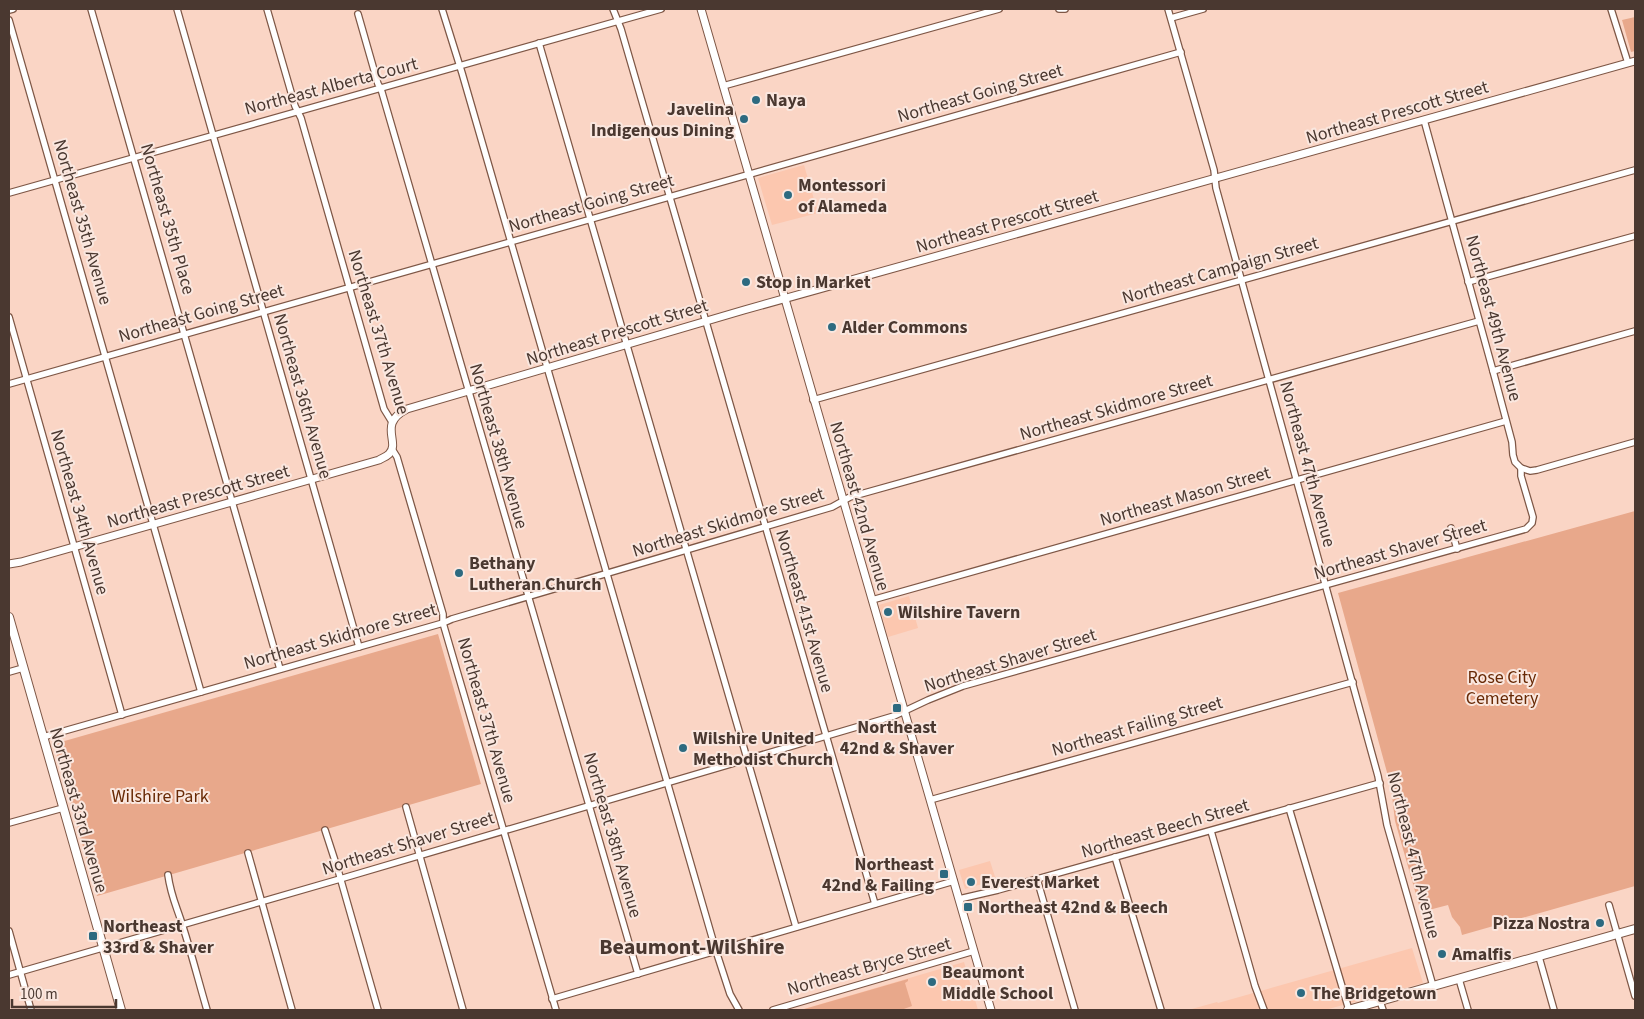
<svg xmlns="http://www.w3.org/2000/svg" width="1644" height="1019" font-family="'Source Sans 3',sans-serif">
	<rect width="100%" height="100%" fill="#fad5c5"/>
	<g fill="#fcc7af">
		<path d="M804,165l14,48 -46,12 -14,-47z"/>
		<path d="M909,596l9,32 -30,9 -9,-32z"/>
		<path d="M990,861l6,19 -31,9 -6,-19z"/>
		<path d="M1412,948l11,35 -98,27h-137l29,-8 1,1z"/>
		<path d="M964,962l14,48h-178z"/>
	</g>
	<g fill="#e8a88b">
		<path d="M1635,17v34l-4,1 -9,-32z"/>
		<path d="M1635,511v375l-173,49 -2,-8 -8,-10 -4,-12 -27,7 -26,-91 -4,-34 -53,-194z"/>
		<path d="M438,634l43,150 -384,112 -43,-152z"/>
		<path d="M908,979v2l-3,2 7,23 -11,4h-100z"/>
	</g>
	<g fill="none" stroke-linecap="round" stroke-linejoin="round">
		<g stroke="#7e5746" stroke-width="8">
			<g id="minor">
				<path d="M91,9l189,660"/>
				<path d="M177,9l182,638"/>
				<path d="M267,9l28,97 6,12 83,291 8,13"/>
				<path d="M442,9l20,64 254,878 14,43 9,16"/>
				<path d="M613,9l8,20 254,875"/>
				<path d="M1059,9h6"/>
				<path d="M1168,9l46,161 2,18 162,588 9,49 46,161"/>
				<path d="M1611,9l17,54"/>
				<path d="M9,10l4,-1"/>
				<path d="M358,14l20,70 3,5 257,885"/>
				<path d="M1171,18l32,-9"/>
				<path d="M9,20l192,672"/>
				<path d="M539,43l257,884"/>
				<path d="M723,86l276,-77"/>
				<path d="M9,193l652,-184"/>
				<path d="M1468,282l167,-46"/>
				<path d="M9,317l113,398"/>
				<path d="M1493,371l142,-40"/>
				<path d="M9,384l1172,-332"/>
				<path d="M813,400l822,-230"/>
				<path d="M392,449l5,8 46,157v9l113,387"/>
				<path d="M1521,468l9,3 7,-1 98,-28"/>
				<path d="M1451,528l6,21"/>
				<path d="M872,600l634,-179"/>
				<path d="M9,672l14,-4"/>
				<path d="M43,737l400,-114 9,-4 380,-112 18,-10 629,-176"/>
				<path d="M930,800l423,-118"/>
				<path d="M406,807l57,203"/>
				<path d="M1289,808l60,202"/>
				<path d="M9,823l54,-15"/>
				<path d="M325,830l13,40 40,140"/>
				<path d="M1211,831l44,155 9,24"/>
				<path d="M248,853l44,157"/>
				<path d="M1115,857l46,153"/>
				<path d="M168,875c3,22 9,32 15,52 9,28 16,56 24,83"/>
				<path d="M1037,879l38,131"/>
				<path d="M959,899l39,-9 382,-107"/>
				<path d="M1609,905l26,91"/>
				<path d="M9,931l22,79"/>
				<path d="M1539,957l15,53"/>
				<path d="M9,975l331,-96 554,-163 34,-16 35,-14 563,-157 6,-6 1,-6 -12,-41v-8l-6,-6 -2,-7 -1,-13 -19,-71 -69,-251"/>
				<path d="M1459,979l9,31"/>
				<path d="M552,999l402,-118"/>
				<path d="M1380,1001l3,9"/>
				<path d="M773,1010l201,-59"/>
			</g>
		</g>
		<g stroke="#7e5746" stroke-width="9">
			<g id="tertiary">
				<path d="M701,9l290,1001"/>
				<path d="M9,564l12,-2 358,-102c3,-2 7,-3 10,-6 12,-12 -12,-30 18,-45l337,-99 891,-249"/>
			</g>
		</g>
		<g stroke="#7e5746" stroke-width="10">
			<g id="secondary">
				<path d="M9,617l112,393"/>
				<path d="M1348,1010l287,-81"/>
			</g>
		</g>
		<use href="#minor" stroke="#fff" stroke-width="5.5"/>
		<use href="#tertiary" stroke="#fff" stroke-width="7"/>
		<use href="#secondary" stroke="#fff" stroke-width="8"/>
	</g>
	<g fill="#2d6a80" stroke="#fae7df" stroke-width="2">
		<circle cx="756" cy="100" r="5"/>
		<circle cx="744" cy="119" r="5"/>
		<circle cx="788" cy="195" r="5"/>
		<circle cx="746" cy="282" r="5"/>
		<circle cx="832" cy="327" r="5"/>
		<circle cx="459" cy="573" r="5"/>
		<circle cx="888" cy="612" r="5"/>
		<rect x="892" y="703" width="10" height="10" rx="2.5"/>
		<circle cx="683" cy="748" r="5"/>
		<rect x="939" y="869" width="10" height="10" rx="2.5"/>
		<circle cx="971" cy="882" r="5"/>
		<rect x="963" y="902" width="10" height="10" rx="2.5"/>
		<circle cx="1600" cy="923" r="5"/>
		<rect x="88" y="931" width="10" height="10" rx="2.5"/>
		<circle cx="1442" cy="954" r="5"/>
		<circle cx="932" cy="982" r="5"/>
		<circle cx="1301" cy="993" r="5"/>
	</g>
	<g text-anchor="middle" stroke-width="4" stroke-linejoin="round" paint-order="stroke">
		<g font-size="18" fill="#4a3830" stroke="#fae7df">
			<text transform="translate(331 86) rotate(-15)" y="6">Northeast Alberta Court</text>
			<text transform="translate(980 93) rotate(-16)" y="6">Northeast Going Street</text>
			<text transform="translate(1397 112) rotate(-16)" y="6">Northeast Prescott Street</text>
			<text transform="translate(591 203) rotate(-16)" y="6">Northeast Going Street</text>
			<text transform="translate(168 219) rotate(74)" y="6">Northeast 35th Place</text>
			<text transform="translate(1007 221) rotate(-16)" y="6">Northeast Prescott Street</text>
			<text transform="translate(83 222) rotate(74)" y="6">Northeast 35th Avenue</text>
			<text transform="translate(1220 270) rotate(-16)" y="6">Northeast Campaign Street</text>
			<text transform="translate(201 313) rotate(-16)" y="6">Northeast Going Street</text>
			<text transform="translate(1494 318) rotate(75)" y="6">Northeast 49th Avenue</text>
			<text transform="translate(379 332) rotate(73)" y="6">Northeast 37th Avenue</text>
			<text transform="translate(617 332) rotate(-17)" y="6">Northeast Prescott Street</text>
			<text transform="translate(303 396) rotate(74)" y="6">Northeast 36th Avenue</text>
			<text transform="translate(1116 407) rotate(-16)" y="6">Northeast Skidmore Street</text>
			<text transform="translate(499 446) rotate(74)" y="6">Northeast 38th Avenue</text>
			<text transform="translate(1308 464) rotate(75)" y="6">Northeast 47th Avenue</text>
			<text transform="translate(198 496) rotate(-16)" y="6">Northeast Prescott Street</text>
			<text transform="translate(1185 496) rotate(-16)" y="6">Northeast Mason Street</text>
			<text transform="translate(860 506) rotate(74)" y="6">Northeast 42nd Avenue</text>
			<text transform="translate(80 512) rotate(74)" y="6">Northeast 34th Avenue</text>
			<text transform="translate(728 522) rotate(-17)" y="6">Northeast Skidmore Street</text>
			<text transform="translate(1400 549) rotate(-16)" y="6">Northeast Shaver Street</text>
			<text transform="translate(805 611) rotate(74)" y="6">Northeast 41st Avenue</text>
			<text transform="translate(340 636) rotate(-16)" y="6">Northeast Skidmore Street</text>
			<text transform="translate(1010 660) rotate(-17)" y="6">Northeast Shaver Street</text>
			<text transform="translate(487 720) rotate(74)" y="6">Northeast 37th Avenue</text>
			<text transform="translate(1137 726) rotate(-16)" y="6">Northeast Failing Street</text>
			<text transform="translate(79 810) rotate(74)" y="6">Northeast 33rd Avenue</text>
			<text transform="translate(1165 828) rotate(-16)" y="6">Northeast Beech Street</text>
			<text transform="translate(613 835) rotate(74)" y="6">Northeast 38th Avenue</text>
			<text transform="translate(408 843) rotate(-17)" y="6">Northeast Shaver Street</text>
			<text transform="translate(1414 855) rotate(76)" y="6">Northeast 47th Avenue</text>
			<text transform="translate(869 966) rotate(-16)" y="6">Northeast Bryce Street</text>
		</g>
		<g font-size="18" font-weight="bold" fill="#4a3830" stroke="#fae7df" text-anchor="start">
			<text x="766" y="106">Naya</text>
			<text x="734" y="115" text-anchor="end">Javelina<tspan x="734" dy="21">Indigenous Dining</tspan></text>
			<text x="798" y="191">Montessori<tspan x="798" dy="21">of Alameda</tspan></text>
			<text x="756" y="288">Stop in Market</text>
			<text x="842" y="333">Alder Commons</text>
			<text x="469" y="569">Bethany<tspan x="469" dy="21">Lutheran Church</tspan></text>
			<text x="898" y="618">Wilshire Tavern</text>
			<text x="897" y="733" text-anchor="middle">Northeast<tspan x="897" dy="21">42nd &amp; Shaver</tspan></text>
			<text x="693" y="744">Wilshire United<tspan x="693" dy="21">Methodist Church</tspan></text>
			<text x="934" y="870" text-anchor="end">Northeast<tspan x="934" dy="21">42nd &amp; Failing</tspan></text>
			<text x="981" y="888">Everest Market</text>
			<text x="978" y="913">Northeast 42nd &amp; Beech</text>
			<text x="1590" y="929" text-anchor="end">Pizza Nostra</text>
			<text x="103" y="932">Northeast<tspan x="103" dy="21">33rd &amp; Shaver</tspan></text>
			<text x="1452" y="960">Amalfis</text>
			<text x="942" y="978">Beaumont<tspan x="942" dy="21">Middle School</tspan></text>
			<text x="1311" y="999">The Bridgetown</text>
		</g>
		<g font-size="18" fill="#682905" stroke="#fae7df">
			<text x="1502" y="683">Rose City<tspan x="1502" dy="21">Cemetery</tspan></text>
			<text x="160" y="802">Wilshire Park</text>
		</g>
		<g font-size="22" font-weight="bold" fill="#4a3830" stroke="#fae7df">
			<text x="692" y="954">Beaumont-Wilshire</text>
		</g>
	</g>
	<rect width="1644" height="1019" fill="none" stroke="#4a3830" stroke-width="20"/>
	<path d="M12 999v8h104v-8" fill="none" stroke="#4a3830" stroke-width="2.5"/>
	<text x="20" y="999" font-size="15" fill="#4a3830" stroke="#fae7df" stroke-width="4" paint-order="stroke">100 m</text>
</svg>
